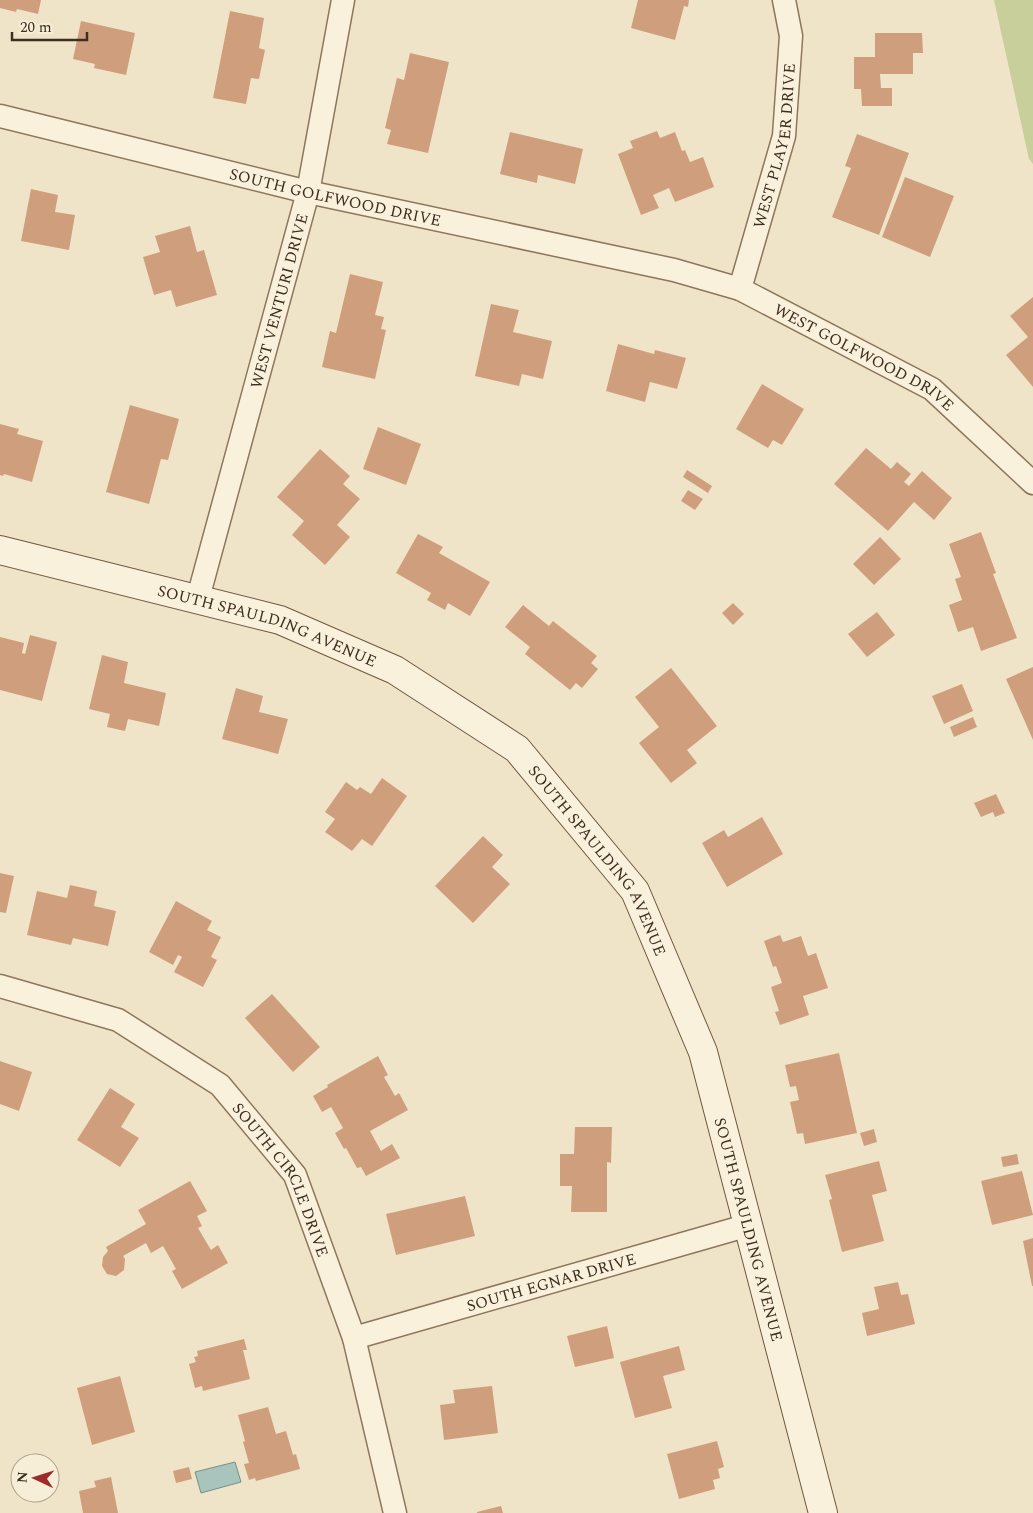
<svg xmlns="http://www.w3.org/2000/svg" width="1033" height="1513" font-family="Spectral,serif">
	<rect width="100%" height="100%" fill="#f0e4c8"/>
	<path fill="#c9cf9b" d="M994,0h39v164l-4,-5z"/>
	<path fill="#a9c4bc" stroke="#6f938a" d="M235,1462l6,20 -40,11 -6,-21z"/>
	<g fill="#cf9f7d">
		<path d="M0,0h41l-3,14 -21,-5 -1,3 -16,-4z"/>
		<path d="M638,0h51l-1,7 -4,-1 -9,34 -44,-12z"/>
		<path d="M230,11l34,7 -5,30 6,2 -6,29 -8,-1 -5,26 -33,-6z"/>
		<path d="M81,21l54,12 -9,42 -32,-7 1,-4 -22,-5z"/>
		<path d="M875,33h47l1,20h-10v21h-33l1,14h11v18h-30l-1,-17h-7v-32h21z"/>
		<path d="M410,53l39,9 -21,91 -41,-9 4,-14 -6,-2 12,-50 7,2z"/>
		<path d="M657,131l3,7 15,-6 7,19 3,-1 5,12 13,-5 11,30 -39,15 -6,-14 -16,7 6,13 -18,7 -23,-61 15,-6 -3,-7z"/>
		<path d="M510,132l73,17 -8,35 -37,-9 -1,8 -37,-9z"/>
		<path d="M857,134l52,19 -30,82 -47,-18 19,-49 -6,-2z"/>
		<path d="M905,177l49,19 -24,61 -48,-20z"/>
		<path d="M31,189l27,6 -3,17 20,3 -6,35 -48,-9z"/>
		<path d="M190,226l7,26 7,-2 13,45 -41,12 -5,-17 -17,5 -11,-38 17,-5 -5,-16z"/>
		<path d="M350,274l33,8 -8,33 9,2 -3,12 5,1 -11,49 -53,-12 8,-36 6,2z"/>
		<path d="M1033,297v90l-27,-32 22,-18 -18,-21z"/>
		<path d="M491,304l28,6 -6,22 39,9 -9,38 -21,-5 -3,12 -44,-10z"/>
		<path d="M618,344l36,10 1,-4 31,8 -9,31 -27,-7 -5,20 -39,-11z"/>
		<path d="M762,384l42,25 -22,36 -9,-5 -5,8 -32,-19z"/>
		<path d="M130,405l49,14 -11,41 -7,-1 -12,45 -43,-12z"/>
		<path d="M0,424l19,5 -2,5 26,7 -11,41 -28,-8 -1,2 -3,-1z"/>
		<path d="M378,427l43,17 -15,41 -43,-16z"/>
		<path d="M866,448l25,21 6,-7 14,12 -7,8 5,4 13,-15 30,27 -18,22 -20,-18 -26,29 -54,-47z"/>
		<path d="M320,449l30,27 -7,8 17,15 -23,26 13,12 -25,28 -33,-30 12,-14 -27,-24z"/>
		<path d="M687,470l25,16 -4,7 -25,-16z"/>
		<path d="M688,490l15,9 -8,11 -14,-9z"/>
		<path d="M981,532l15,41 -3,1 24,64 -36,13 -8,-24 -15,5 -9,-27 13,-5 -7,-21 6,-2 -12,-33z"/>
		<path d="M418,534l25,13 -4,6 51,29 -20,34 -22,-13 -3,7 -18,-10 4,-7 -35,-20z"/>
		<path d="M880,537l21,22 -27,26 -21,-21z"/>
		<path d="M733,603l11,11 -11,11 -11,-12z"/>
		<path d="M523,605l26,21 4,-5 44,35 -6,7 7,6 -16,19 -6,-5 -6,7 -45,-36 5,-7 -25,-20z"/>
		<path d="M877,612l18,23 -28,22 -19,-23z"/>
		<path d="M30,635l27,7 -15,59 -42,-11v-53l24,6 -2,10 3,1z"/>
		<path d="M102,655l26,7 -4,21 42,10 -7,33 -31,-7 -3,12 -18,-4 3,-13 -21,-5z"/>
		<path d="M1033,667v73l-27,-61z"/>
		<path d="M671,668l46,58 -30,24 10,13 -26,20 -32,-40 20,-16 -24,-30z"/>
		<path d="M962,684l11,27 -29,13 -12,-28z"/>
		<path d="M236,688l27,8 -4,16 29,7 -10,35 -56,-15z"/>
		<path d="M973,717l4,10 -23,10 -4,-10z"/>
		<path d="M382,778l25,18 -35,50 -10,-7 -10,12 -27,-19 10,-13 -10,-7 21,-30 11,8 3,-3 11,7z"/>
		<path d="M996,794l9,19 -10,4 -2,-5 -12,5 -7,-14z"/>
		<path d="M762,817l21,37 -56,33 -25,-44 22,-13 4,7z"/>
		<path d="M483,836l20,19 -11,12 18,17 -37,39 -38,-37z"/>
		<path d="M0,873l14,3 -8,37 -6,-1z"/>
		<path d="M70,885l27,6 -3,15 22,5 -8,35 -35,-8 -2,7 -44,-10 10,-44 30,7z"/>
		<path d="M176,901l36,20 -5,9 14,7 -10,20 6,3 -14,27 -29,-15 8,-15 -4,-2 -5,10 -24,-13z"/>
		<path d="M780,935l3,7 18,-6 7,20 8,-3 12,35 -25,8 6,19 -29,10 -5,-13 4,-1 -8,-24 11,-4 -6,-17 -3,1 -9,-26z"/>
		<path d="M272,994l48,53 -27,25 -48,-54z"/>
		<path d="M839,1053l18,80 -52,11 -2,-11 -6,1 -7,-32 9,-2 -3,-14 -6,1 -5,-22z"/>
		<path d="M378,1056l10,19 -4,2 11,19 4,-3 9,17 -38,21 11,20 11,-7 8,14 -34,18 -5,-9 -4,1 -11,-20 -2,1 -9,-16 8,-5 -12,-21 -9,5 -9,-16 15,-9 -1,-2z"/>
		<path d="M0,1061l32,11 -13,39 -19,-7z"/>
		<path d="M110,1088l25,16 -14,23 18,11 -19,29 -43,-27z"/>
		<path d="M575,1127h37l-1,36 -4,-1v50h-36l1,-26h-12v-32h14z"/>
		<path d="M874,1129l3,13 -13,4 -4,-13z"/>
		<path d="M1017,1154l2,10 -16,3 -2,-10z"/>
		<path d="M879,1161l8,30 -15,4 12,46 -42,11 -13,-52 3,-1 -7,-24z"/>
		<path d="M1022,1171l11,44 -41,10 -11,-44z"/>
		<path d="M190,1181l17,30 -10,5 5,10 -4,2 13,22 7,-5 10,18 -46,26 -10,-18 4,-2 -13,-23 -12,7 -5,-10 -23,13 2,3 -1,11 -8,6 -9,-2 -5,-8 1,-9 5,-6 -2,-4 40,-23 -8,-14z"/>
		<path d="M465,1196l10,40 -79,19 -10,-41z"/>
		<path d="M1033,1238v48h-1l-9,-45z"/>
		<path d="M898,1282l3,13 7,-1 7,30 -48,12 -5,-23 17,-4 -5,-22z"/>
		<path d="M607,1326l7,32 -39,9 -8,-31z"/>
		<path d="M244,1339l3,11h-4l7,29 -47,12 -1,-5 -7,2 -6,-24 7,-2 -2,-5 4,-1 -1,-5z"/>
		<path d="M679,1346l6,24 -22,6 9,32 -37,10 -15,-56z"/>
		<path d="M120,1376l15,56 -43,13 -15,-57z"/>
		<path d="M492,1386l6,47 -54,7 -4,-35 15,-2 -2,-13z"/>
		<path d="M268,1407l8,27 10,-3 7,24 3,-1 4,15 -44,12 -1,-3 -6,2 -5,-16 5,-1 -6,-21 2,-1 -7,-26z"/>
		<path d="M717,1441l7,26 -6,2 2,9 -7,2 2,9 -36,10 -12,-45z"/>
		<path d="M189,1467l3,12 -16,4 -3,-12z"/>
		<path d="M111,1477l7,36h-35l-4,-22 17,-4 -2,-6z"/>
		<path d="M501,1506l2,7h-26v-1z"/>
	</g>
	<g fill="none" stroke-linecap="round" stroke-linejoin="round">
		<g stroke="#8d765c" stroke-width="25">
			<g id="street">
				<path id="s1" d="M0,116l308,76 366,78 66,19 192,100 101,94"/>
				<path id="s2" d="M740,289l44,-153 7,-100 -7,-36"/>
				<path id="s3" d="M198,598l110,-406 35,-192"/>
				<path id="s4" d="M0,986l118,34 102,65 75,90 59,163 41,175"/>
				<path id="s5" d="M354,1338l395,-113"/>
			</g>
		</g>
		<g stroke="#6f573f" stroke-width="30">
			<g id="secondary">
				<path id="s6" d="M0,550l280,70 115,50 122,79 118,142 68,161 120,461"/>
			</g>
		</g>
		<use href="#street" stroke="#faf1dc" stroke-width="22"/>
		<use href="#secondary" stroke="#faf1dc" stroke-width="28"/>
	</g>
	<g text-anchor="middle" stroke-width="4" stroke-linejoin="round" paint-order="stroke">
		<g font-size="16" fill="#3d2e20" stroke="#f7eed8">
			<text dy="6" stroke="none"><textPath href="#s2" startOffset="148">WEST PLAYER DRIVE</textPath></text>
			<text dy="6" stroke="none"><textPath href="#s1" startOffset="345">SOUTH GOLFWOOD DRIVE</textPath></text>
			<text dy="6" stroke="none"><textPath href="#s3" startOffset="308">WEST VENTURI DRIVE</textPath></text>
			<text dy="6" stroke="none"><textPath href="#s1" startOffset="902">WEST GOLFWOOD DRIVE</textPath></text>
			<text dy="6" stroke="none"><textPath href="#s6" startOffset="278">SOUTH SPAULDING AVENUE</textPath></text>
			<text dy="6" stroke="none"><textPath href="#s6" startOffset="698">SOUTH SPAULDING AVENUE</textPath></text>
			<text dy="6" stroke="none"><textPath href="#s4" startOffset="358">SOUTH CIRCLE DRIVE</textPath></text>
			<text dy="6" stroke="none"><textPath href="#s6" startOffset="1102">SOUTH SPAULDING AVENUE</textPath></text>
			<text dy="6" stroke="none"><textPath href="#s5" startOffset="205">SOUTH EGNAR DRIVE</textPath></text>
		</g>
	</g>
	<g transform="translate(35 1478) rotate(274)"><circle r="24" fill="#f7eed8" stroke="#ada18e"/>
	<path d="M0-4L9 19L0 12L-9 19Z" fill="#9e2a2b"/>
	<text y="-8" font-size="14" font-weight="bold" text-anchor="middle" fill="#3d2e20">N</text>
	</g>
	<path d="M12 32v8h75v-8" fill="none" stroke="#3d2e20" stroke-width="2.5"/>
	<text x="20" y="32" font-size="15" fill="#3d2e20" stroke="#f7eed8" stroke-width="4" paint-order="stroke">20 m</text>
</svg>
